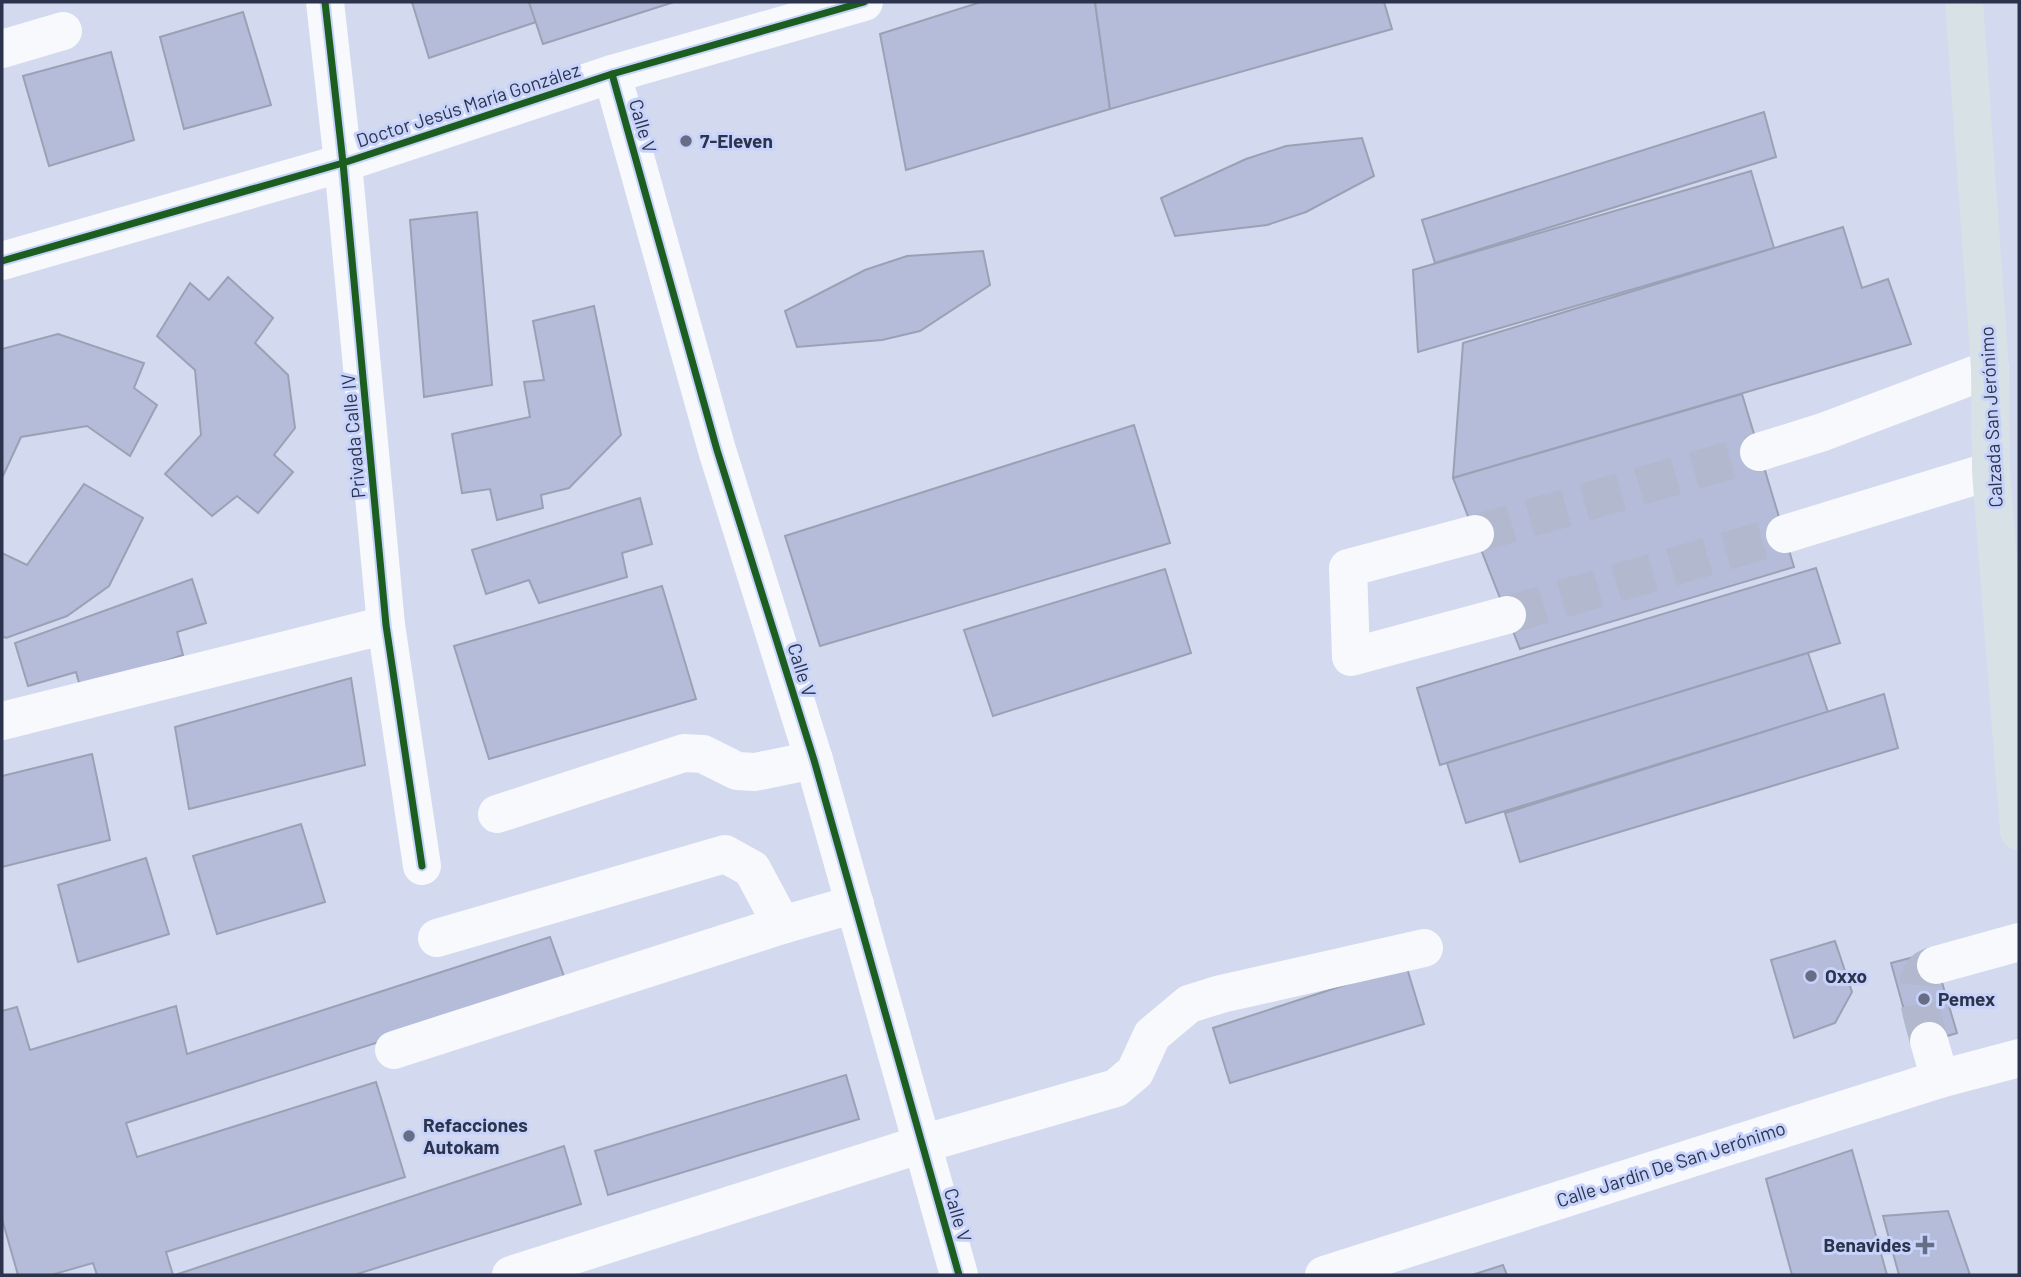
<svg xmlns="http://www.w3.org/2000/svg" width="2021" height="1277" font-family="Barlow,sans-serif">
	<rect width="100%" height="100%" fill="#d3d9ee"/>
	<g fill="#b5bcd9" stroke="#9ba1b5" stroke-width="2">
		<path d="M412,2h117l7,20 -107,36z"/>
		<path d="M529,2h145l-131,42z"/>
		<path d="M981,2h114l15,107 -204,61 -26,-136z"/>
		<path d="M1095,2h289l8,27 -282,80z"/>
		<path d="M243,12l28,93 -87,24 -24,-92z"/>
		<path d="M111,52l23,88 -85,26 -26,-90z"/>
		<path d="M1764,112l12,45 -341,106 -13,-43z"/>
		<path d="M1362,138l12,38 -68,36 -39,13 -92,11 -14,-38 85,-39 40,-13z"/>
		<path d="M1751,171l23,77 -356,104 -5,-82z"/>
		<path d="M477,212l15,173 -68,12 -14,-177z"/>
		<path d="M1843,227l19,61 26,-9 23,65 -458,134 10,-135z"/>
		<path d="M983,251l7,34 -70,46 -38,9 -85,7 -12,-36 80,-41 42,-14z"/>
		<path d="M228,277l45,41 -18,25 33,32 7,53 -21,27 19,17 -35,41 -21,-17 -25,20 -47,-42 36,-39 -6,-65 -38,-34 33,-53 19,17z"/>
		<path d="M594,306l27,129 -52,53 -28,7 2,13 -46,12 -7,-31 -28,4 -10,-59 78,-17 -6,-35 20,-2 -11,-59z"/>
		<path d="M58,334l86,29 -10,25 23,17 -27,51 -43,-30 -66,11 -19,41v-129z"/>
		<path d="M1742,394l52,173 -274,82 -67,-171z"/>
		<path d="M1134,425l36,118 -350,103 -35,-110z"/>
		<path d="M84,484l59,34 -34,68 -42,30 -61,22 -4,-2v-83l25,12z"/>
		<path d="M640,498l12,46 -30,9 5,24 -88,26 -10,-23 -43,14 -14,-44z"/>
		<path d="M1816,568l24,75 -400,122 -23,-77z"/>
		<path d="M1165,569l26,84 -198,63 -29,-86z"/>
		<path d="M192,579l14,44 -29,9 6,23 -102,35 -5,-18 -48,14 -13,-43z"/>
		<path d="M662,586l34,113 -207,60 -35,-113z"/>
		<path d="M1808,653l20,59 -362,111 -19,-60z"/>
		<path d="M351,678l14,87 -176,44 -14,-82z"/>
		<path d="M1884,694l14,54 -378,114 -15,-49z"/>
		<path d="M92,754l18,86 -108,27v-91z"/>
		<path d="M301,824l24,78 -108,32 -24,-78z"/>
		<path d="M146,858l23,76 -91,28 -20,-77z"/>
		<path d="M550,937l16,45 -440,141 11,34 239,-75 29,95 -239,75 7,23h-76l-4,-12 -42,12h-33l-16,-56v-208l15,-4 13,43 146,-44 11,48z"/>
		<path d="M1835,941l17,51 -17,31 -41,15 -23,-78z"/>
		<path d="M1933,952l24,81 -43,13 -23,-83z"/>
		<path d="M1406,965l18,59 -194,59 -17,-55z"/>
		<path d="M846,1075l13,44 -251,76 -13,-44z"/>
		<path d="M564,1146l17,58 -227,71h-179z"/>
		<path d="M1852,1150l35,125h-95l-26,-96z"/>
		<path d="M1948,1211l22,64h-71l-16,-59z"/>
		<path d="M1503,1265l4,10h-35z"/>
	</g>
	<g fill="none" stroke-linecap="round" stroke-linejoin="round">
		<g stroke="#b2b8ce" stroke-width="38" stroke-dasharray="38 19" stroke-linecap="butt">
			<path d="M1475,534l284,-82"/>
			<path d="M1507,615l278,-81"/>
			<path d="M1929,1041c-4,-17 -20,-59 -3,-72 3,-2 7,-3 10,-4"/>
		</g>
		<g stroke="#f8f9fc" stroke-width="38">
			<path d="M325,2l18,161 43,462 36,241"/>
			<path d="M2,49l61,-18"/>
			<path d="M612,74l105,376 97,310 145,515"/>
			<path d="M2,261l341,-98 269,-89 252,-72"/>
			<path d="M1759,452l64,-20 167,-63"/>
			<path d="M1475,534l-127,34 3,89 156,-42"/>
			<path d="M1785,534l206,-63"/>
			<path d="M2,721l384,-96"/>
			<path d="M497,814l187,-61 19,1 34,17 18,1 59,-12"/>
			<path d="M437,938l288,-84 27,15 30,56 73,-21"/>
			<path d="M1936,965l83,-23"/>
			<path d="M1929,1041l11,38"/>
			<path d="M394,1050l388,-125"/>
			<path d="M511,1275l411,-131 194,-56 19,-16 17,-37 37,-31 32,-10 203,-46"/>
			<path d="M1324,1275l616,-196 79,-21"/>
		</g>
		<path stroke="#d8e2e6" stroke-width="38" d="M1964,2l26,367 1,102 28,360"/>
		<g stroke="#c7d3fa" stroke-width="11">
			<g id="cycleway">
				<path d="M325,2l18,161 43,462 36,241"/>
				<path d="M612,74l105,376 97,310 145,515"/>
				<path d="M2,261l341,-98 269,-89 252,-72"/>
			</g>
		</g>
		<use href="#cycleway" stroke="#1b5e20" stroke-width="7"/>
	</g>
	<g fill="#666d85" stroke="#c7d3fa" stroke-width="2.5">
		<circle cx="686" cy="141" r="7"/>
		<circle cx="1811" cy="976" r="7"/>
		<circle cx="1924" cy="999" r="7"/>
		<circle cx="409" cy="1136" r="7"/>
		<path d="M1921.5 1234.5h7v7h7v7h-7v7h-7v-7h-7v-7h7z"/>
	</g>
	<g text-anchor="middle" stroke-width="6" stroke-linejoin="round" paint-order="stroke">
		<g font-size="19" fill="#2c334c" stroke="#c7d3fa">
			<text transform="translate(468 105) rotate(-18)" y="7">Doctor Jesús María González</text>
			<text transform="translate(643 126) rotate(74)" y="7">Calle V</text>
			<text transform="translate(1991 417) rotate(-93)" y="7">Calzada San Jerónimo</text>
			<text transform="translate(353 436) rotate(-95)" y="7">Privada Calle IV</text>
			<text transform="translate(802 670) rotate(73)" y="7">Calle V</text>
			<text transform="translate(1671 1164) rotate(-18)" y="7">Calle Jardín De San Jerónimo</text>
			<text transform="translate(958 1215) rotate(74)" y="7">Calle V</text>
		</g>
		<g font-size="19" font-weight="bold" fill="#2c334c" stroke="#c7d3fa" text-anchor="start">
			<text x="700" y="148">7-Eleven</text>
			<text x="1825" y="983">Oxxo</text>
			<text x="1938" y="1006">Pemex</text>
			<text x="423" y="1132">Refacciones<tspan x="423" dy="22">Autokam</tspan></text>
			<text x="1911" y="1252" text-anchor="end">Benavides</text>
		</g>
	</g>
	<rect width="2021" height="1277" fill="none" stroke="#2c334c" stroke-width="7"/>
</svg>
